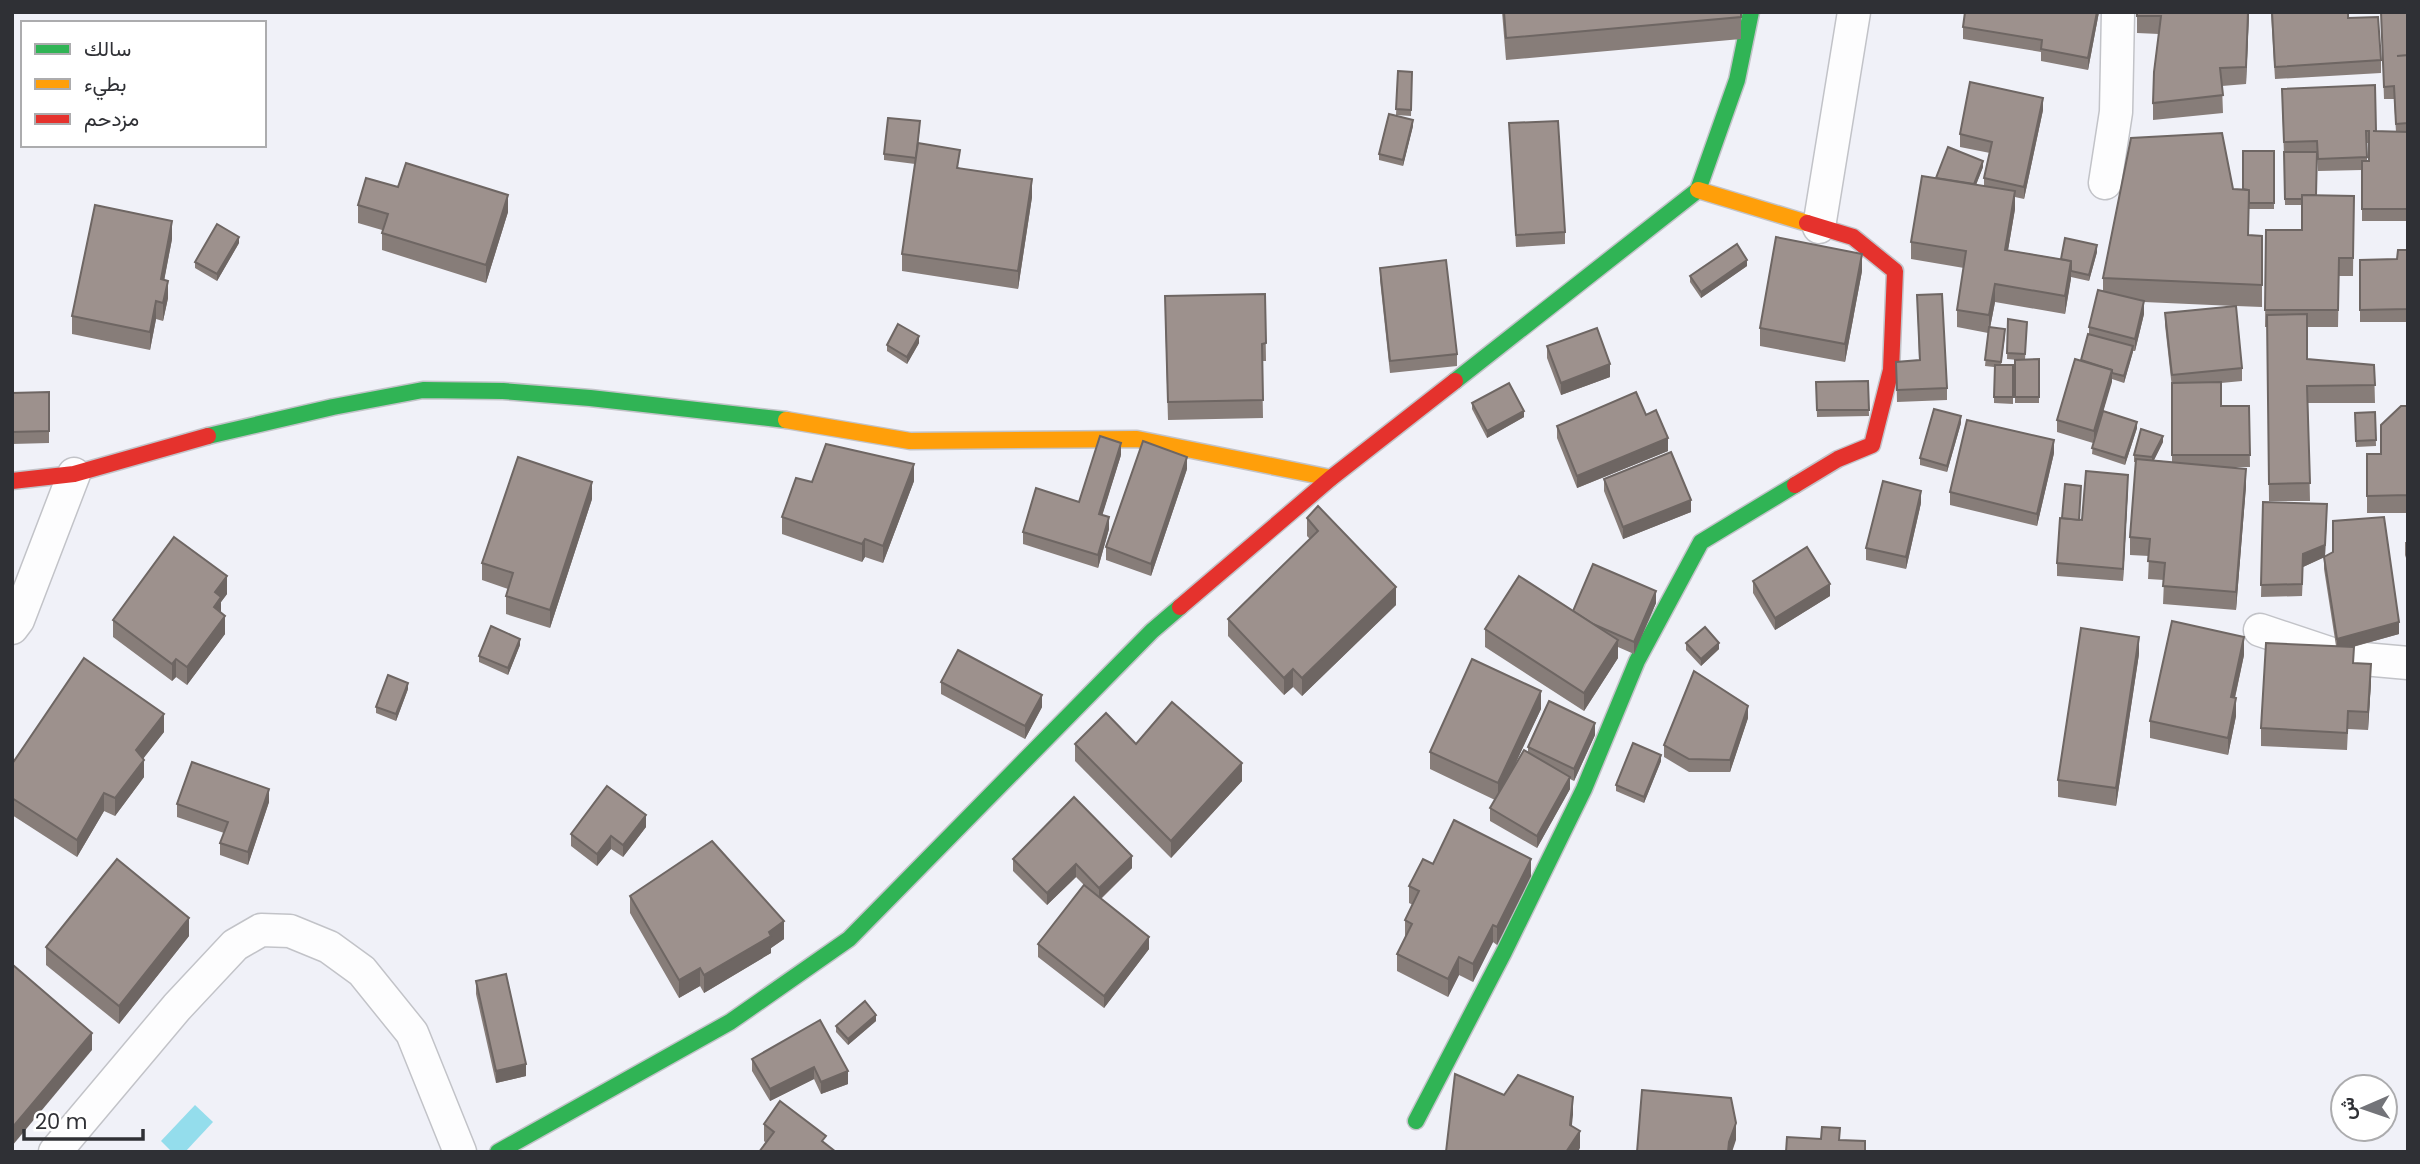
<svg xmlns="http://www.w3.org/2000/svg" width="2420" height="1164" font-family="Poppins,Vazirmatn,sans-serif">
	<rect width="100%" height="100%" fill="#f0f1f8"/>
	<path fill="#94ddec" d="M195,1105l18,17 -28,30h-13l-11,-11z"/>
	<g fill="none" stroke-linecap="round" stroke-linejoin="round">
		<g stroke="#c2c3c8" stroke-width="35">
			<g id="street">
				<path d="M2105,183l11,-71 2,-100"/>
				<path d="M1819,227l35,-215"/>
				<path d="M12,628l6,-8 56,-146"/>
				<path d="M2260,630l81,27 67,6"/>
				<path d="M55,1152l122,-145 58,-62 26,-15 29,1 39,16 33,24 50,62 48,119"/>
			</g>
		</g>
		<g stroke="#c2c3c8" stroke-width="19">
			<g id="fast">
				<path d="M1455,381l243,-191 39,-110 14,-68"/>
				<path d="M208,436l125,-29 90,-17 80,1 87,7 196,22"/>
				<path d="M1416,1121l88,-169 80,-163 53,-128 64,-119 94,-57"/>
				<path d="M498,1152l232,-130 119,-83 303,-308 28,-24"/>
			</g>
		</g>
		<g stroke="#c2c3c8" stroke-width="19">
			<g id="slow">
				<path d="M1698,190l109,33"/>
				<path d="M786,420l124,21 227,-2 194,39"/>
			</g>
		</g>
		<g stroke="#c2c3c8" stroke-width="19">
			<g id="jam">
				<path d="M12,481l62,-7 134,-38"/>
				<path d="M1795,485l43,-26 34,-14 19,-75 4,-99 -42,-34 -46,-14"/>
				<path d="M1180,607l151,-129 124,-97"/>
			</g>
		</g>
		<use href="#street" stroke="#fdfdfe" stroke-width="32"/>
		<use href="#fast" stroke="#30b455" stroke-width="16"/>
		<use href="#slow" stroke="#ff9f0a" stroke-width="16"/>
		<use href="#jam" stroke="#e5322d" stroke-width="16"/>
	</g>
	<g fill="#877d79" fill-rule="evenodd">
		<path d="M1502,12h239v27l-235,21z"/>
		<path d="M2099,12l-11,58 -47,-9v-9l-78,-13v-12z"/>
		<path d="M2137,12h112l-3,72 -24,2 1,27 -70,7v-17l6,-69 -22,-1z"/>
		<path d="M2271,12h77v6l33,42v13l-106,6z"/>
		<path d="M2381,12h27v209h-46v-51l-44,1 -1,-17 -1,41 38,1 -1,80h-14l-1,51h-31v32l67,6 1,38h-67l2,98h-41l-2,-174h-2l1,-97h36v-25h-17l-1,-50 -2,-54 94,30 20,1 -2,-33h-10zM2367,143h2v18h-2z"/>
		<path d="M1398,71l14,1 -1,44 -15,-1z"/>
		<path d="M2043,110l-19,89 -9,-2v12l-7,41 53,9 36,-7 -8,29 -18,-4 -6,37 -70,-12 -5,26 15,8 -4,29h12v39l-19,-1v-36l-9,-1 3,-33 -31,-6v-17l7,-42 -53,-9v-17l25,-64 47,-11 -7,18 8,1v-8l6,-25 -30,-6v-13z"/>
		<path d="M1509,123l56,109v12l-49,3z"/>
		<path d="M1413,126l-10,40 -24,-6v-6z"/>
		<path d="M920,127l-3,22 43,19 72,29 -14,92 -116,-18v-17l13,-90 -31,-4v-6z"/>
		<path d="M2274,151v58h-25l-1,26 14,1v71l-26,-1 6,62v13l-21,2v23h28l1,61h-19l15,19 -10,124 -73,-6 1,-24 -16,-1 1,-23 -19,-1v-18l6,-75h-2v-7l29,-13 -9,18 18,2v-74l-7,-63v-12l69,-7 -90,-4v12l-9,37h-2l-9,32 -12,-4 -9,32 34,17 -12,37 -33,-11 1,-11 -36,-11v-12l24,-60 8,-26v-7l14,-36v-13l130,-89h10z"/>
		<path d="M398,187l110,25 -22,71 -104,-33v-20l-24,-7v-18z"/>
		<path d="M172,239l-8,41 4,18 -5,23 -7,-2 -6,31 -78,-16v-18z"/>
		<path d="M239,243l-22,38 -22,-13v-6z"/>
		<path d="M2408,250v72h-48v-62l37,-1z"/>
		<path d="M1747,266l-46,32 -11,-16v-6z"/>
		<path d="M1380,268l77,86v12l-67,7 -10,-93z"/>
		<path d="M1862,271l-17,91 -85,-16v-18z"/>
		<path d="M1265,294l1,67h-4l1,57 -95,2 -3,-106z"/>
		<path d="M1917,295l30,93v12l-50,2 -1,-40 23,-2z"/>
		<path d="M2008,319l19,3 -2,38 14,-1v44h-24v-43h3l-11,-1z"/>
		<path d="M919,343l-12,21 -20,-13v-6z"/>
		<path d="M1547,346l63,31 -49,18 -14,-37z"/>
		<path d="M1868,381l1,35 -52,1 -1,-35z"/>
		<path d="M12,393l37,38v12l-37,1z"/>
		<path d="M1472,403l52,14 -37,21 -15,-29z"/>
		<path d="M2408,406v129h-1v-22h-40v-59h14z"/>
		<path d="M2375,412l1,34 -20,1 -1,-34z"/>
		<path d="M1646,415l22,36 -91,37 -20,-50v-12z"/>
		<path d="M1961,423l-14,49 -27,-7v-7z"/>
		<path d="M2054,453l-17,73 -87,-21v-13z"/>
		<path d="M1121,455l-19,60 7,14 -11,39 -75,-24v-12l56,-30z"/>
		<path d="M1187,469l-36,107 -45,-16v-13z"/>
		<path d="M1604,479l87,33 -68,27 -19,-48z"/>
		<path d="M914,481l-31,82 -18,-6 -3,5 -80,-28v-17l30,-35z"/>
		<path d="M2128,487l-5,94 -66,-5v-13l22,-43h3z"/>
		<path d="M592,499l-42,129 -44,-14v-18l2,-7 -26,-9v-17z"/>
		<path d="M2263,502l64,14 -2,40 74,78 -46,13 1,16 17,19 -3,48 -20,-1 -1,21 -86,-4v-18l75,-82 -12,-77v-12l-21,10 -1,29 -41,1z"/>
		<path d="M1921,503l-15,66 -40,-9v-12z"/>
		<path d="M1307,518l89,87 -94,91 -9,-9 -9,8 -56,-59v-17l82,-80 -3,-3z"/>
		<path d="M2405,542h3v22l-3,-9z"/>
		<path d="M1753,581l77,15 -55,34 -22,-37z"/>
		<path d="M227,594l-6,8v11l4,21 -38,51 -11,-8 -4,4 -59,-44v-17z"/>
		<path d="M1656,603l-22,51 -16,-7v11l-34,53 -99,-64v-18l88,-18z"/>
		<path d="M1686,643l33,6 -18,17 -15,-16z"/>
		<path d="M520,645l-12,30 -29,-13v-6z"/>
		<path d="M2139,654l-23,152 -58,-9v-17z"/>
		<path d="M2244,655l-9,43 1,18 -8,39 -78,-17v-17z"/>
		<path d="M941,682l101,25 -17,32 -84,-45z"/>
		<path d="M408,689l-12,32 -20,-8v-6z"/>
		<path d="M1541,709l-28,59 15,-16v-5l67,-12 -21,46 -4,-2v10l-33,59 -47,-27v-13l5,-8 -65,-31v-17z"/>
		<path d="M1748,718l-18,54h-41l-25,-15v-12z"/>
		<path d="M164,732l-21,26 1,19 -29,39 -11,-5 -27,46 -65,-42v-51z"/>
		<path d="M1075,744h61l106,37 -71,77 -96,-97z"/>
		<path d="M1661,761l-17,42 -28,-12v-6z"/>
		<path d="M269,802l-21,63 -28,-10v-12l4,-10 -47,-16v-13z"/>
		<path d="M646,827l-23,30 -12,-8 -14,17 -26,-20v-12z"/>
		<path d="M1013,859l119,9 -31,31 48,50 -45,59 -66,-51v-13l48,-57 -10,-10 -29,28 -34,-34z"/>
		<path d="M1433,864l98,12 -34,69 -4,-3 -20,40 -14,-7 -11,22 -51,-26v-17l8,-17v-17l8,-15 -4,-2v-17z"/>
		<path d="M630,896l154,43 -13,9v5l-67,40 -4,-7 -21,12 -49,-85z"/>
		<path d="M189,936l-70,88 -73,-59v-18z"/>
		<path d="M476,981l50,95 -30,7 -20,-89z"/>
		<path d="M876,1021l-28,24 -12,-13v-6z"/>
		<path d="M752,1059l96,12v13l-27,10 -7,-15 -44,22 -18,-30z"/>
		<path d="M764,1124l62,20 -60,-1 -2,-2z"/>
	</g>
	<g fill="#6e6663">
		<path d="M2097,12h2l-11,58v-12z"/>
		<path d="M2248,12h1l-3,72v-17z"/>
		<path d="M2043,98v12l-19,89v-12z"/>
		<path d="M1413,120v6l-10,40v-6z"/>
		<path d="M1983,161v6l-13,33v-6z"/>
		<path d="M1032,179v18l-14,92v-18z"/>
		<path d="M2015,191v18l-10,59v-18z"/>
		<path d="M508,195v17l-22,71v-18z"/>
		<path d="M172,221v18l-11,58v-18z"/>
		<path d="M239,237v6l-22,38v-7z"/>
		<path d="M2097,245v7l-8,29v-6z"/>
		<path d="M1862,254v17l-17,91v-18z"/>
		<path d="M1747,260v6l-46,32v-6z"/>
		<path d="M2071,261v18l-6,35v-18z"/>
		<path d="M168,281v17l-5,23v-18z"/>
		<path d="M1995,284v18l-6,31v-18z"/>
		<path d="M156,301v18l-6,31v-18z"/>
		<path d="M2144,301v13l-9,37v-12z"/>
		<path d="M919,336v7l-12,21v-7z"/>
		<path d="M2133,346v6l-9,31v-7z"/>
		<path d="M1610,364v13l-49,18v-12z"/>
		<path d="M2112,370v12l-18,61v-12z"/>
		<path d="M1524,411v6l-37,21v-7z"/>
		<path d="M1961,416v7l-14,49v-6z"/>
		<path d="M2137,422v6l-12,37v-7z"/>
		<path d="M2163,436v6l-11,22v-7z"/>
		<path d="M1668,438v13l-91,37v-12z"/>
		<path d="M2054,440v13l-17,73v-12z"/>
		<path d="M1121,443v12l-22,71v-12z"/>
		<path d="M1187,457v12l-36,107v-12z"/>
		<path d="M914,464v17l-31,82v-17z"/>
		<path d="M2246,469v17l-10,124v-18z"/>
		<path d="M2128,475v12l-5,94v-12z"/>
		<path d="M592,482v17l-42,129v-18z"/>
		<path d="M1921,491v12l-15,66v-12z"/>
		<path d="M1691,500v12l-68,27v-12z"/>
		<path d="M2327,504l-2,53 -22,10 -1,29 1,-42z"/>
		<path d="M1109,517v12l-11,39v-13z"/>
		<path d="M865,539v18l-3,5v-18z"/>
		<path d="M227,576v18l-6,8v13l-7,-8 1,-15z"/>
		<path d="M1830,584v12l-55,34v-12z"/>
		<path d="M1396,587v18l-94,91v-18z"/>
		<path d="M1656,591v12l-22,51v-12z"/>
		<path d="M225,616v18l-38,51v-18z"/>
		<path d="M2399,622v12l-62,17v-12z"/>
		<path d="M2139,637v17l-23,152v-18z"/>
		<path d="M2244,637v18l-13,60v-18z"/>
		<path d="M520,639v6l-12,30v-7z"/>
		<path d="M1618,640v18l-34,53v-18z"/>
		<path d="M1719,643v6l-18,17v-7z"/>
		<path d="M176,659v18l-4,4v-17z"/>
		<path d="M2371,664v18l-3,48v-18z"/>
		<path d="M1293,669v18l-9,8v-17z"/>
		<path d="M408,683v6l-12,32v-7z"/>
		<path d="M1541,691v18l-43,92v-18z"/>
		<path d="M1042,695v12l-17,32v-13z"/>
		<path d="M2236,698v18l-8,39v-17z"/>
		<path d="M1748,706v12l-18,54v-12z"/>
		<path d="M164,714v18l-28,36v-18z"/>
		<path d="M1595,723v12l-21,46v-12z"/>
		<path d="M1661,755v6l-17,42v-6z"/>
		<path d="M144,760v17l-29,39v-18z"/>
		<path d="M1242,763v18l-71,77v-17z"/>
		<path d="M1570,777v12l-33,59v-12z"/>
		<path d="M269,789v13l-21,63v-13z"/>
		<path d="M104,793v18l-27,46v-17z"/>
		<path d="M646,815v12l-23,30v-12z"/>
		<path d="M611,836v13l-14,17v-12z"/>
		<path d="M1132,856v12l-33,32v-12z"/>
		<path d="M1531,859v17l-34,69v-18z"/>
		<path d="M1076,864v13l-29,28v-12z"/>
		<path d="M189,918v18l-70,88v-18z"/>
		<path d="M784,921v18l-13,9v5l-67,40v-18z"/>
		<path d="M1493,925v17l-20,40v-18z"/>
		<path d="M1149,937v12l-45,59v-12z"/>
		<path d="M1459,957v18l-11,22v-18z"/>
		<path d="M700,968v18l-21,12v-18z"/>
		<path d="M876,1015v6l-28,24v-6z"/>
		<path d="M92,1033v17l-80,96v-18z"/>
		<path d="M526,1064v12l-30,7v-12z"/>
		<path d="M814,1067v12l-44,22v-12z"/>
		<path d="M848,1071v13l-27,10v-12z"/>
		<path d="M1573,1097v18l-3,28v-18z"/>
		<path d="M1736,1123v17l-4,12h-4l1,-10z"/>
		<path d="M1580,1131v17l-2,4h-12z"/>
	</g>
	<g fill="#9d918d" stroke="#6e6663" stroke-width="2">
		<path d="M1504,12h237v5l-235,21z"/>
		<path d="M1965,12h132l-9,46 -47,-9 1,-9 -79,-13z"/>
		<path d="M2137,12h111l-2,55 -26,1 3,27 -70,8 1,-31 7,-56h-24z"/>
		<path d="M2272,12h76v6l30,-1 3,43 -106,7z"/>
		<path d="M2381,12h27v43l-11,1 11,-1v68l-12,1 -2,-38 -10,1z"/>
		<path d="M1398,71l14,1 -1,38 -15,-1z"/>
		<path d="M1970,82l73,16 -19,89 -40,-9 8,-36 -32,-8z"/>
		<path d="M2375,85l1,46h-3l35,1v77h-46v-48h7v-30h-3l1,26 -49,2 -1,-18 -33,1 -2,-53z"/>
		<path d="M1389,114l24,6 -10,40 -24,-6z"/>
		<path d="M888,118l32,3 -4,37 -32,-4z"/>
		<path d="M1558,121l7,111 -49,3 -7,-112z"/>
		<path d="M2222,133l11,56 16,1 -1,45 14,1v49l-159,-7 28,-140z"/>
		<path d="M918,143l42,7 -3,18 75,11 -14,92 -116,-17z"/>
		<path d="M1948,147l35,14 -9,23 -38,-6z"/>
		<path d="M2243,151h31v52h-25v-13l-6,-1z"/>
		<path d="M2284,152h33l-1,43h-14v4h-17z"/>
		<path d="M406,163l102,32 -22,70 -104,-32 6,-19 -30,-9 8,-27 32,9z"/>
		<path d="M1922,176l93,15 -10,59 66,11 -6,35 -70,-12 -6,31 -32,-5 9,-59 -55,-9z"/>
		<path d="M2302,195l52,1 -1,62h-14l-1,52h-73l1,-80h36z"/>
		<path d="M95,205l77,16 -11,58 7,2 -5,22 -7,-2 -6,31 -78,-16z"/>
		<path d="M217,224l22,13 -22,37 -22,-12z"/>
		<path d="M1776,237l86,17 -17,90 -85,-16z"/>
		<path d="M2065,238l32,7 -8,30 -18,-4v-10l-10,-2z"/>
		<path d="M1737,244l10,16 -46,32 -11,-16z"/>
		<path d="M2398,250h10v59l-48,1v-50l37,-1z"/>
		<path d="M1446,260l11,94 -67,7 -10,-93z"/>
		<path d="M2098,290l46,11 -9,38 -46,-12z"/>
		<path d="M1265,294l1,49 -4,1 1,56 -95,2 -3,-106z"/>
		<path d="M1942,294l5,94 -50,2 -1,-28 24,-2 -3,-65z"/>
		<path d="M2236,306l6,62 -70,7 -7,-62z"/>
		<path d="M2307,314v45l67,6 1,20 -68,1 3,97 -41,1 -2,-169z"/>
		<path d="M2008,319l19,3 -2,32 -18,-1z"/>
		<path d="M898,324l21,12 -12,21 -20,-12z"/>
		<path d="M1989,327l16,2 -4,33 -16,-2z"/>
		<path d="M1597,328l13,36 -49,19 -14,-37z"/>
		<path d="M2088,334l45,12 -9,30 -12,-3v-3l-31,-10z"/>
		<path d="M2039,359v38h-24v-37z"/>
		<path d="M2075,359l37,11 -18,61 -37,-11z"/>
		<path d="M1995,365h18v32h-19z"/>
		<path d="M1868,381l1,29h-52l-1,-28z"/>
		<path d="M2221,382v24h28l1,49h-78v-72z"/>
		<path d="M1509,383l15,28 -37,20 -15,-28z"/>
		<path d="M49,392v39l-37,1v-39z"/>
		<path d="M1636,392l10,23 10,-5 12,28 -91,38 -20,-50z"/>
		<path d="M2401,406h7v112l-1,-23 -40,1v-42h14v-29z"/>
		<path d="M1934,409l27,7 -14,50 -27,-8z"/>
		<path d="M2103,411l34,11 -12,36 -33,-10z"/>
		<path d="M2375,412l1,28 -20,1 -1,-28z"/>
		<path d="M1967,420l87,20 -17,74 -87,-22z"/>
		<path d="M2141,429l22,7 -11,21 -18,-2z"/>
		<path d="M1100,436l21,7 -22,71 10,3 -11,38 -75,-23 13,-44 43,14z"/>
		<path d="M1143,441l44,16 -36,107 -45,-17z"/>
		<path d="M826,444l88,20 -31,82 -18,-7 -3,5 -80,-27 14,-39 16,4z"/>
		<path d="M1671,452l20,48 -68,27 -19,-48z"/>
		<path d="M518,457l74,25 -42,128 -44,-14 7,-23 -31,-10z"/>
		<path d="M2136,459l110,10 -10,123 -73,-6 2,-23 -17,-2 2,-22 -20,-2z"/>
		<path d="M2086,471l42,4 -5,94 -66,-6 3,-45 22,2z"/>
		<path d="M1883,481l38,10 -15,66 -40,-9z"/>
		<path d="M2065,484l16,2 -2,34 -17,-2z"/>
		<path d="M2263,502l64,2 -2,41 -22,9 -1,30 -41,1z"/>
		<path d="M1318,506l78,81 -94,91 -9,-9 -9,9 -56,-59 90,-88 -11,-13z"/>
		<path d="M2384,517l15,105 -62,17 -13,-82 9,-5v-31z"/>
		<path d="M174,537l53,39 -12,16 6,5 -7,10 11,9 -38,51 -11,-8 -4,5 -59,-44z"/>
		<path d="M1807,547l23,37 -55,34 -22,-37z"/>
		<path d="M1593,564l63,27 -22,51 -41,-18 -20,-13z"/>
		<path d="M1519,576l99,64 -34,53 -99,-64z"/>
		<path d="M2172,621l72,16 -13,60 5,1 -8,40 -78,-17z"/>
		<path d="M491,626l29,13 -12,29 -29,-12z"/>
		<path d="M1705,627l14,16 -18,16 -15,-16z"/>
		<path d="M2081,628l58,9 -23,151 -58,-8z"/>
		<path d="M2266,643l88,4 -1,16 18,1 -3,48 -20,-1 -1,22 -86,-5z"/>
		<path d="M958,650l84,45 -17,31 -84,-44z"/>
		<path d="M84,658l80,56 -28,36 8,10 -29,38 -11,-5 -27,47 -65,-42v-34z"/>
		<path d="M1472,659l69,32 -43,92 -68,-31z"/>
		<path d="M1694,671l54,35 -18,54 -41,-1 -25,-14z"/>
		<path d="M388,675l20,8 -12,31 -20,-7z"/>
		<path d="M1549,701l46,22 -21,46 -46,-22z"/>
		<path d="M1172,702l70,61 -71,78 -96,-97 31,-31 30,31z"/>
		<path d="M1633,743l28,12 -17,42 -28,-12z"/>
		<path d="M1524,750l46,27 -33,59 -47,-28z"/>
		<path d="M192,762l77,27 -21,63 -28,-9 8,-21 -51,-18z"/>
		<path d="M607,786l39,29 -23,30 -12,-9 -14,18 -26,-20z"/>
		<path d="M1074,797l58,59 -33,32 -23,-24 -29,29 -34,-34z"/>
		<path d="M1454,820l77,39 -34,68 -4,-2 -20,39 -14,-7 -11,22 -51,-25 15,-30 -7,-4 14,-29 -10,-5 14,-27 10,5z"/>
		<path d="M712,841l72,80 -15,11 2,4 -67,39 -4,-7 -21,12 -49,-84z"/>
		<path d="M117,859l72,59 -70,88 -73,-59z"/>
		<path d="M1084,885l65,52 -45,59 -66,-52z"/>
		<path d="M13,965l79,68 -80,95v-162z"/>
		<path d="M506,974l20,90 -30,7 -20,-90z"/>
		<path d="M865,1001l11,14 -28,24 -12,-13z"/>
		<path d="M820,1020l28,51 -27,11 -7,-15 -44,22 -18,-30z"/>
		<path d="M1455,1074l49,21 14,-20 55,22 -3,28 10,6 -14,21h-120z"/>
		<path d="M1642,1090l89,8 5,25 -7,19 -1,10h-91z"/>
		<path d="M780,1101l46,35 -4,5 14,11h-77l15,-20 -10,-8z"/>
		<path d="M1822,1127l18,1 -1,12 26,1v11h-79l1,-15 34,2z"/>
	</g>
	<rect width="2420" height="1164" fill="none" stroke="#2f3035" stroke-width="28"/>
	<rect x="21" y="21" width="245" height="126" fill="#ffffff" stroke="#acacae" stroke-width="2"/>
	<rect x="35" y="44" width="35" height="10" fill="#30b455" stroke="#acacae" stroke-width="2"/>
	<text x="84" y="56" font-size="21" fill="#2f3035">سالك</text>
	<rect x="35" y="79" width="35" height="10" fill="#ff9f0a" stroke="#acacae" stroke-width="2"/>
	<text x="84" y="91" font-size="21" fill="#2f3035">بطيء</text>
	<rect x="35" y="114" width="35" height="10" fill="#e5322d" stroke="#acacae" stroke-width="2"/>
	<text x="84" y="126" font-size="21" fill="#2f3035">مزدحم</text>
	<g transform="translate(2364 1108) rotate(268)"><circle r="33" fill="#ffffff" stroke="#acacae" stroke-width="2"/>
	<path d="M0-5L12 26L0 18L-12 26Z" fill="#737479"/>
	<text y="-10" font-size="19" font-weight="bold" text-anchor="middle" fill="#2f3035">ش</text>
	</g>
	<path d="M24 1129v10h119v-10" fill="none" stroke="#2f3035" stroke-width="3.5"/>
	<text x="35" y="1129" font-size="21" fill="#2f3035" stroke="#ffffff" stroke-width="5" paint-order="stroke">20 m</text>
</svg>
